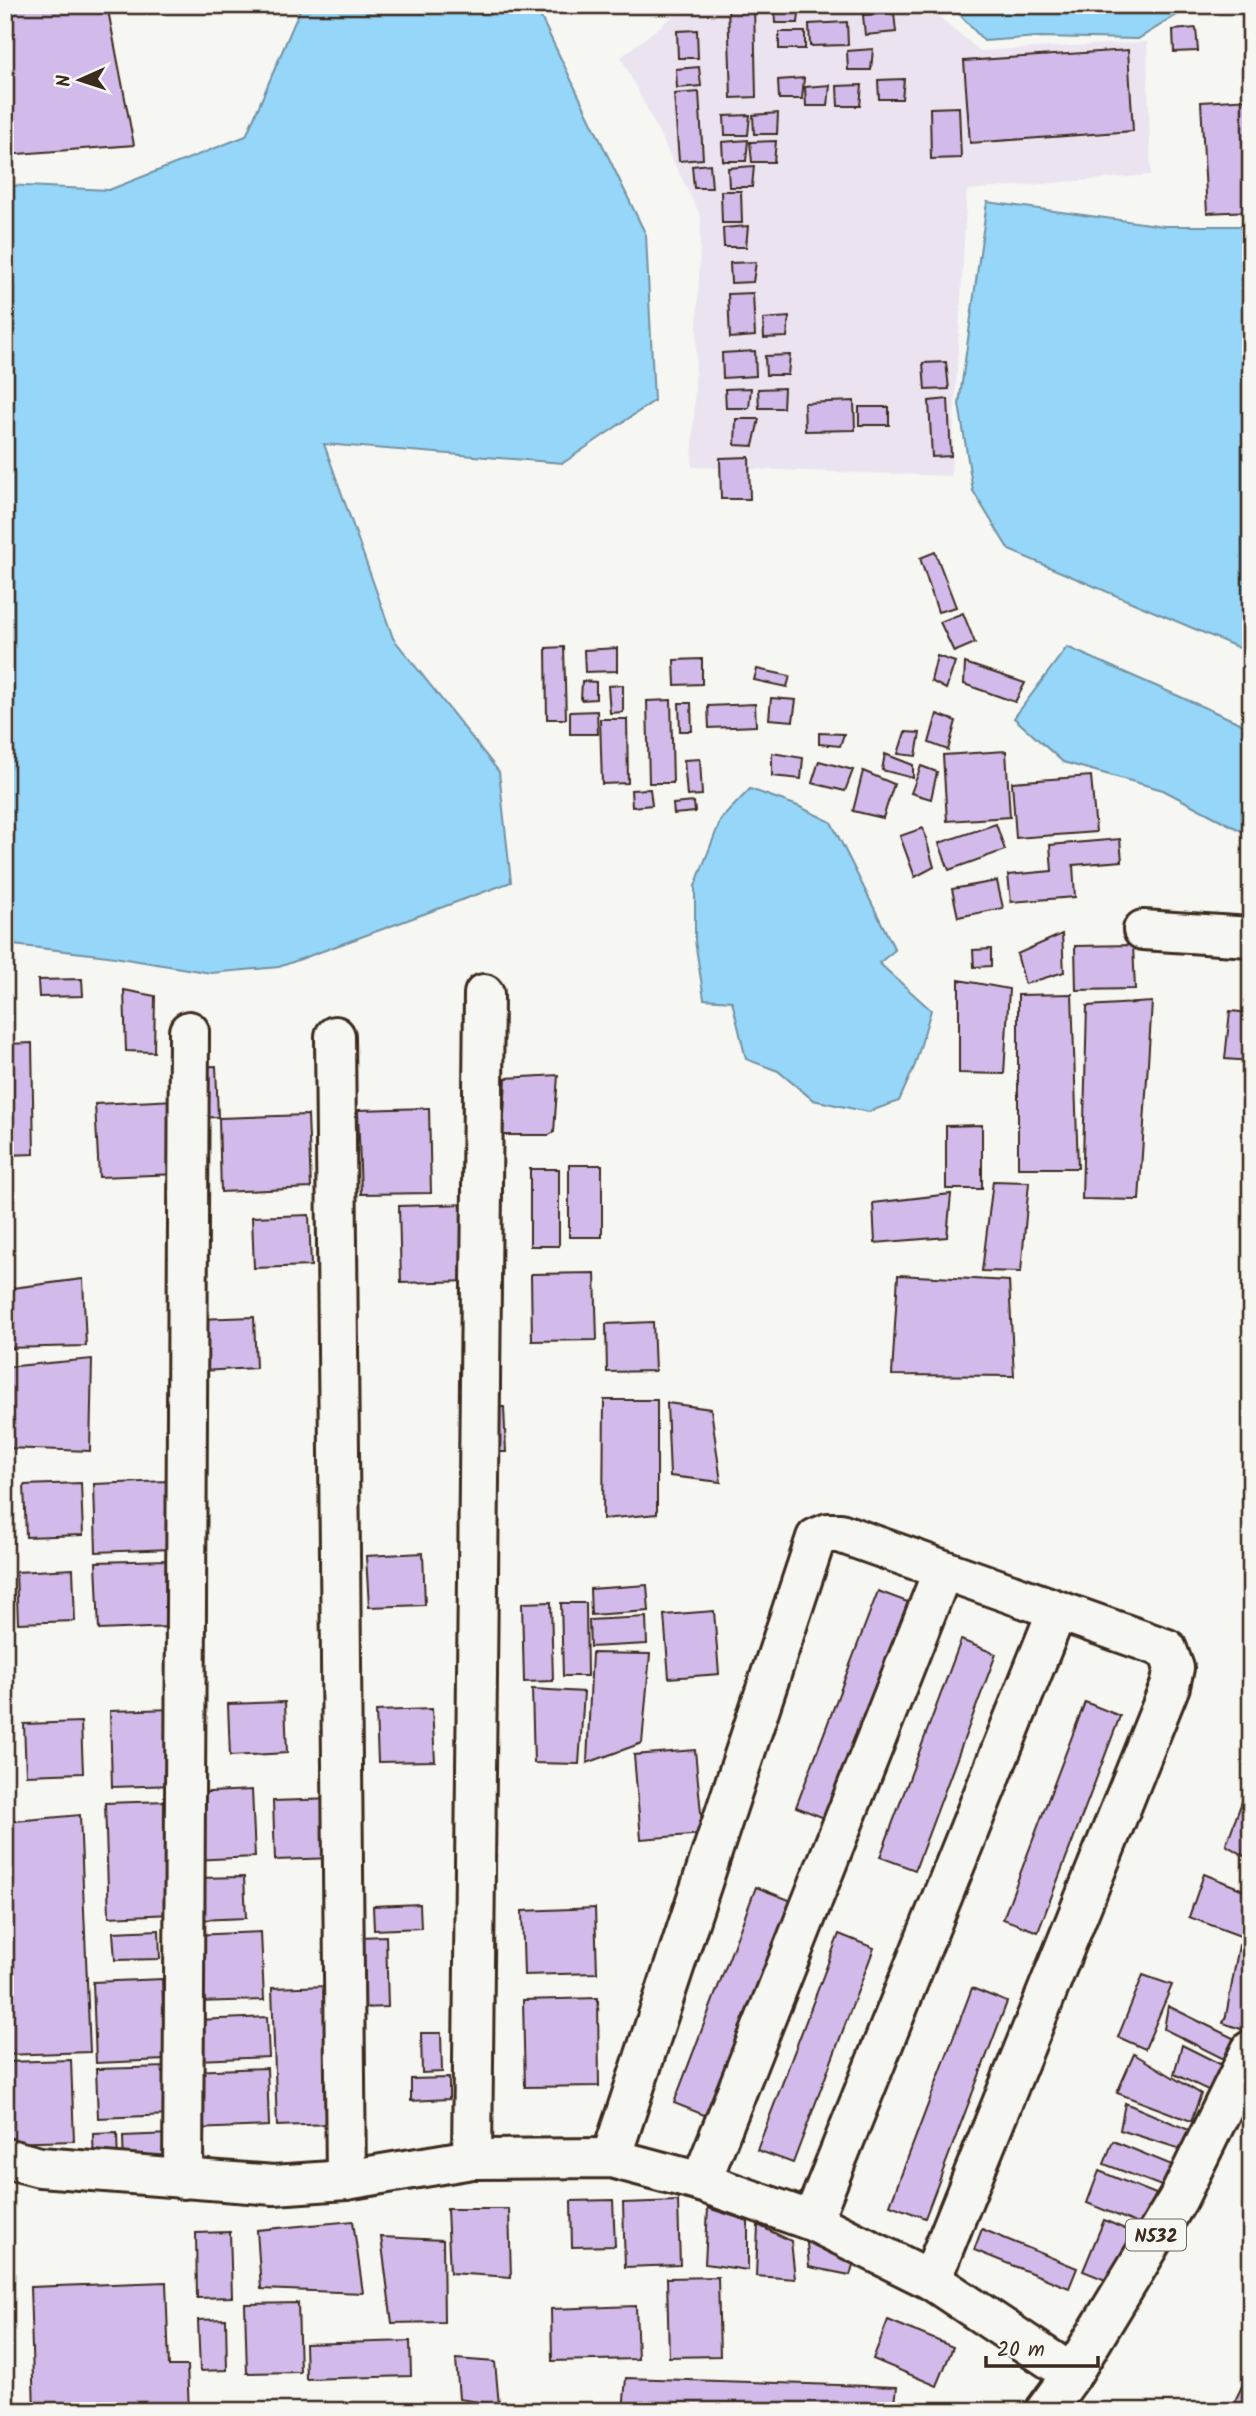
<svg xmlns="http://www.w3.org/2000/svg" width="1256" height="2416" font-family="Kalam,sans-serif">
	<rect width="100%" height="100%" fill="#f6f6f2"/>
	<filter id="ink" filterUnits="userSpaceOnUse"><feTurbulence type="fractalNoise" baseFrequency=".0143" numOctaves="2"/><feDisplacementMap in="SourceGraphic" scale="14" xChannelSelector="R" yChannelSelector="G"/><feConvolveMatrix kernelMatrix="1 2 1 2 8 2 1 2 1" color-interpolation-filters="sRGB"/></filter>
	<g filter="url(#ink)">
		<path fill="#ebe4f0" d="M687,5h238l55,46 167,-9 4,133 -184,15 -16,286 -259,-9 9,-250 -80,-160z"/>
		<g fill="#96d6f8" stroke="#7291a1" stroke-width="2">
			<path d="M302,5h233l111,230 8,166 -91,62 -239,-19 69,194 106,134 12,110 -232,85 -68,6 -103,-17 -103,-12v-759l104,5 137,-54z"/>
			<path d="M951,5h242l-55,34 -100,-2 -54,4z"/>
			<path d="M987,202l177,24h87v427l-242,-103 -36,-59 -14,-87z"/>
			<path d="M1067,647l184,81v108l-88,-46 -100,-28 -49,-44z"/>
			<path d="M750,789l48,17 33,16 64,128 -16,13 52,47 -16,55 -16,36 -31,11 -55,-12 -35,-29 -32,-12 -14,-58 -28,-2 -9,-58v-55l26,-67z"/>
		</g>
		<g fill="#d2bbeb" stroke="#3b2a1e" stroke-width="2">
			<path d="M5,5h102l27,140 -129,10z"/>
			<path d="M728,5h26l2,92 -25,1z"/>
			<path d="M774,5h26l-2,18h-23z"/>
			<path d="M894,13l2,19 -31,3 -2,-20z"/>
			<path d="M847,22l1,23 -38,1 -1,-22z"/>
			<path d="M1196,28l2,23 -24,1 -1,-22z"/>
			<path d="M697,30l1,28h-20l-1,-27z"/>
			<rect x="779" y="32" width="26" height="17"/>
			<path d="M873,49l-2,21h-23l-1,-19z"/>
			<path d="M1128,50l5,81 -163,12 -6,-82z"/>
			<path d="M699,67l2,19 -24,2 -1,-19z"/>
			<path d="M804,78l-2,21h-23l-1,-19z"/>
			<path d="M904,79l-2,20h-23l-1,-19z"/>
			<path d="M830,85l-2,21h-22l-1,-19z"/>
			<path d="M862,85l-2,21h-22l-1,-20z"/>
			<path d="M699,92l4,67 -24,2 -5,-67z"/>
			<path d="M1251,99v112l-44,2 -6,-111z"/>
			<path d="M959,107l2,51 -30,1 -1,-51z"/>
			<path d="M778,113l-1,21h-23l-1,-19z"/>
			<path d="M750,115l-2,20h-23l-1,-19z"/>
			<path d="M748,140l-2,21h-23l-1,-19z"/>
			<path d="M776,141l-2,21h-22l-2,-20z"/>
			<path d="M710,164l2,24h-18l-2,-22z"/>
			<path d="M754,166l-2,21h-23l-1,-19z"/>
			<path d="M721,191h20l1,32h-20z"/>
			<path d="M748,226l-2,21h-22l-1,-19z"/>
			<path d="M756,262l-3,20 -22,1 -1,-20z"/>
			<path d="M753,293l2,43 -25,2 -2,-44z"/>
			<path d="M789,317l-2,20 -23,1 -1,-19z"/>
			<path d="M755,351l1,25 -33,2 -1,-25z"/>
			<path d="M790,355l-2,20h-22l-1,-19z"/>
			<path d="M946,362l3,27 -24,1 -2,-27z"/>
			<path d="M751,388l-2,20h-23l-1,-19z"/>
			<path d="M784,388l-1,20h-24l-1,-19z"/>
			<path d="M948,399l3,57 -19,1 -3,-56z"/>
			<path d="M854,401l1,29 -50,1 -1,-28z"/>
			<rect x="859" y="407" width="30" height="18"/>
			<path d="M736,419h23l-6,27 -18,-1z"/>
			<path d="M749,457l1,42h-29l-1,-41z"/>
			<path d="M935,552l21,55 -18,5 -18,-54z"/>
			<path d="M963,613l12,30 -21,9 -14,-30z"/>
			<path d="M564,647l2,72h-19l-1,-71z"/>
			<path d="M617,648v23l-32,1 -1,-22z"/>
			<path d="M937,656l18,6 -9,27 -15,-8z"/>
			<path d="M702,659v25l-27,1 -1,-25z"/>
			<path d="M965,663l60,20 -10,19 -51,-18z"/>
			<path d="M757,669l33,7 -3,11 -33,-7z"/>
			<path d="M582,681l14,1v17l-15,1z"/>
			<path d="M623,685v27l-13,1 -2,-27z"/>
			<path d="M771,698l25,2 -3,21 -24,-2z"/>
			<path d="M671,700l2,83h-24l-2,-82z"/>
			<path d="M679,703h12l1,28h-12z"/>
			<path d="M755,704l1,22 -47,2 -1,-22z"/>
			<path d="M597,711l1,23h-28v-22z"/>
			<path d="M937,714l19,7 -8,29 -19,-7z"/>
			<path d="M600,719h27l1,64 -26,1z"/>
			<path d="M905,732l15,1 -4,23 -18,-2z"/>
			<path d="M819,733l25,1 -4,12 -21,-2z"/>
			<path d="M1006,751l4,66 -63,4 -4,-66z"/>
			<path d="M772,753l31,5 -2,21 -29,-3z"/>
			<path d="M885,754l28,11v13l-31,-8z"/>
			<path d="M700,759l2,36 -15,1 -3,-36z"/>
			<path d="M819,761l34,9 -8,21 -33,-8z"/>
			<path d="M921,766l16,6 -6,27 -20,-6z"/>
			<path d="M863,771l31,13 -11,34 -30,-7z"/>
			<path d="M1091,776l5,56 -80,6 -4,-56z"/>
			<path d="M650,789l2,16 -20,2 -1,-17z"/>
			<path d="M694,802l1,10 -21,2 -1,-10z"/>
			<path d="M996,824l9,26 -56,20 -10,-27z"/>
			<path d="M923,828l11,39 -19,10 -15,-41z"/>
			<path d="M1120,839l2,22 -49,4 2,32 -64,5 -3,-27 44,-4 -2,-26z"/>
			<path d="M997,881l6,27 -45,9 -6,-28z"/>
			<path d="M1062,934l2,38 -39,12 -8,-30z"/>
			<path d="M1133,945l2,44 -59,1 -1,-44z"/>
			<path d="M991,949v17l-17,1 -1,-17z"/>
			<path d="M82,979l1,17 -44,1 -1,-17z"/>
			<path d="M959,980l50,9 -5,85 -45,-1z"/>
			<path d="M124,990l31,6 -1,56 -28,-1z"/>
			<path d="M1072,994l6,174h-60v-173z"/>
			<path d="M1152,1002l-13,198 -57,-1 5,-193z"/>
			<path d="M1230,1011l21,2v48l-26,-2z"/>
			<path d="M32,1043l2,111 -26,1 -2,-111z"/>
			<path d="M216,1066l2,51 -23,1 -1,-51z"/>
			<path d="M558,1075l-4,57 -5,3h-46l3,-57z"/>
			<path d="M176,1100l3,74 -80,3 -4,-73z"/>
			<path d="M429,1108l2,85 -70,1 -3,-84z"/>
			<path d="M308,1115l3,73 -90,4 -2,-74z"/>
			<path d="M982,1125v64h-36v-63z"/>
			<rect x="569" y="1165" width="33" height="72"/>
			<rect x="530" y="1169" width="29" height="77"/>
			<path d="M993,1181l36,1 -8,90 -39,-1z"/>
			<path d="M951,1194l-4,43 -72,6 -2,-40z"/>
			<path d="M469,1204l2,77 -70,2 -2,-77z"/>
			<path d="M309,1215l2,51 -57,2 -2,-51z"/>
			<path d="M595,1273l2,67 -65,1 -1,-67z"/>
			<path d="M898,1275l111,6 5,95 -122,-1z"/>
			<path d="M83,1279l3,67 -81,2v-59z"/>
			<path d="M254,1317l2,51 -56,3 -2,-52z"/>
			<path d="M653,1322l2,49 -48,1 -1,-48z"/>
			<path d="M92,1359l-2,92 -85,-3v-81z"/>
			<path d="M604,1400h53v114l-54,5z"/>
			<path d="M667,1403l44,6 10,73 -51,-6z"/>
			<path d="M485,1407h19l2,45h-20z"/>
			<path d="M168,1481l3,68 -75,3 -2,-68z"/>
			<path d="M81,1483l2,52 -57,2 -2,-52z"/>
			<path d="M423,1553l2,52 -56,2 -3,-51z"/>
			<path d="M168,1560l3,67 -72,3 -3,-68z"/>
			<path d="M73,1569l2,52 -57,2 -2,-51z"/>
			<path d="M647,1585l2,26 -58,4 -1,-26z"/>
			<path d="M878,1591l35,13 -81,217 -36,-14z"/>
			<path d="M551,1602l2,79 -29,1 -2,-79z"/>
			<path d="M561,1603h25l1,73h-24z"/>
			<path d="M714,1611l5,63 -50,4 -5,-63z"/>
			<path d="M646,1617l1,27 -57,3 -1,-27z"/>
			<path d="M961,1640l35,14 -81,216 -35,-13z"/>
			<path d="M592,1653l58,1 -8,89 -55,20z"/>
			<path d="M532,1689l52,3 -5,72 -45,-1z"/>
			<path d="M285,1702l2,51 -57,3 -2,-52z"/>
			<path d="M1085,1702l35,14 -82,216 -35,-13z"/>
			<path d="M174,1709l3,76 -65,2 -2,-76z"/>
			<path d="M432,1709l3,52 -57,1 -2,-51z"/>
			<path d="M81,1722l2,51 -57,2 -2,-51z"/>
			<path d="M695,1750l8,84 -62,5 -7,-84z"/>
			<path d="M1247,1788l4,2v70l-25,-15z"/>
			<path d="M252,1790l3,67 -63,3 -3,-67z"/>
			<path d="M333,1799l3,59 -61,2 -2,-59z"/>
			<path d="M167,1801l4,113 -62,3 -4,-114z"/>
			<path d="M80,1815l10,237 -85,3v-233z"/>
			<path d="M1204,1874l47,19v47l-62,-23z"/>
			<path d="M244,1877l2,41 -49,2 -1,-42z"/>
			<path d="M756,1887l36,14 -83,216 -35,-14z"/>
			<path d="M420,1904l1,24 -47,2 -1,-24z"/>
			<path d="M595,1908l2,65 -73,2 -2,-64z"/>
			<path d="M159,1930l1,29 -45,1 -2,-28z"/>
			<path d="M261,1932l3,68 -69,2 -2,-67z"/>
			<path d="M839,1934l35,14 -81,215 -36,-13z"/>
			<path d="M386,1936l2,71 -27,1 -1,-71z"/>
			<path d="M1239,1945l12,3 -1,84 -27,-9 3,-7z"/>
			<path d="M1143,1975l29,10 -27,64 -27,-12z"/>
			<path d="M162,1979l3,81 -69,3 -3,-81z"/>
			<path d="M328,1986l5,138 -56,2 -5,-138z"/>
			<path d="M972,1988l35,14 -82,216 -35,-13z"/>
			<path d="M598,1998l1,88 -74,1 -2,-87z"/>
			<path d="M1168,2006l69,34 -11,20 -62,-31z"/>
			<path d="M267,2017l2,40 -72,3 -1,-40z"/>
			<path d="M421,2033h20l1,39 -20,1z"/>
			<path d="M1182,2045l40,20 -10,27 -38,-18z"/>
			<path d="M1134,2054l67,40 -10,27 -74,-28z"/>
			<path d="M71,2060l3,81 -69,2v-81z"/>
			<path d="M168,2067l2,48 -72,3 -2,-49z"/>
			<path d="M267,2068l2,58 -76,3 -2,-58z"/>
			<path d="M449,2078v21l-38,2v-22z"/>
			<path d="M1125,2103l64,27 -8,19 -61,-19z"/>
			<path d="M117,2133l1,34 -24,1 -1,-34z"/>
			<path d="M171,2134l1,34 -48,2 -1,-34z"/>
			<path d="M1113,2141l59,24 -8,22 -60,-23z"/>
			<path d="M1099,2171l57,23 -13,32 -56,-23z"/>
			<path d="M613,2200l2,46 -43,1 -1,-46z"/>
			<path d="M678,2201l2,64 -55,2 -2,-64z"/>
			<path d="M708,2208l40,13v49l-43,-6z"/>
			<path d="M447,2209h62l2,68 -61,-4z"/>
			<path d="M1104,2220l35,15 -21,50 -35,-14z"/>
			<path d="M353,2221l10,72 -102,-4 -4,-59z"/>
			<path d="M758,2225l33,16 4,38 -39,-3z"/>
			<path d="M982,2229l95,39 -8,20 -95,-38z"/>
			<path d="M230,2232l2,65 -35,1 -1,-65z"/>
			<path d="M806,2232l50,23 -6,20 -41,-8z"/>
			<path d="M381,2237l62,3 1,82 -52,1z"/>
			<path d="M718,2277l2,79 -51,1 -2,-79z"/>
			<path d="M166,2282l3,84h18l2,45h-155l-4,-124z"/>
			<path d="M298,2303l2,69 -53,1 -2,-69z"/>
			<path d="M636,2306l2,53 -86,2 -1,-52z"/>
			<path d="M226,2319l1,51 -27,1 -2,-51z"/>
			<path d="M888,2320l65,27 -16,39 -64,-27z"/>
			<path d="M410,2341l1,35 -105,3 -1,-35z"/>
			<path d="M456,2359l39,3 4,43 -40,-6z"/>
			<path d="M626,2378l271,9 -3,24h-271z"/>
			<path d="M1245,2380l6,3v28h-21z"/>
		</g>
		<g fill="none" stroke-linecap="round" stroke-linejoin="round">
			<g stroke="#3b2a1e" stroke-width="44">
				<g id="minor">
					<path d="M1143,930l108,7"/>
					<path d="M335,1036l11,1144"/>
					<path d="M5,2158l35,9 234,18 72,-5 126,-21 139,-1 90,24 111,39 119,59 141,94"/>
					<path d="M611,2158l205,-620 12,-5h12l327,116 7,19 -4,18 -239,594"/>
					<path d="M472,2159l12,-1165"/>
					<path d="M183,2179l6,-1148"/>
					<path d="M701,2182l242,-612"/>
					<path d="M812,2221l245,-610"/>
				</g>
			</g>
			<g stroke="#3b2a1e" stroke-width="44">
				<path id="highway" d="M1045,2411l27,-37 106,-175 73,-149"/>
			</g>
			<use href="#minor" stroke="#f6f6f2" stroke-width="38"/>
			<use href="#highway" stroke="#f6f6f2" stroke-width="38"/>
		</g>
	</g>
	<g text-anchor="middle" stroke-width="5" stroke-linejoin="round" paint-order="stroke">
		<rect fill="#f6f6f2" stroke="#73675e" stroke-width="2" x="1126" y="2219.5" width="60" height="31" rx="5"/>
		<g font-size="19" font-weight="bold" fill="#3b2a1e">
			<text x="1156" y="2242">N532</text>
		</g>
	</g>
	<rect width="1256" height="2416" fill="none" stroke="#f6f6f2" stroke-width="28"/>
	<rect x="14" y="14" width="1228" height="2388" fill="none" stroke="#3b2a1e" stroke-width="2.5" filter="url(#ink)"/>
	<g transform="translate(80 80) rotate(267)" stroke="#f6f6f2" stroke-width="5" paint-order="stroke">
	<path d="M0-5L12 26L0 18L-12 26Z" fill="#3b2a1e"/>
	<text y="-10" font-size="19" font-weight="bold" text-anchor="middle" fill="#3b2a1e">N</text>
	</g>
	<path d="M986 2356v10h112v-10" fill="none" stroke="#3b2a1e" stroke-width="3.5"/>
	<text x="997" y="2356" font-size="21" fill="#3b2a1e" stroke="#f6f6f2" stroke-width="5" paint-order="stroke">20 m</text>
</svg>
